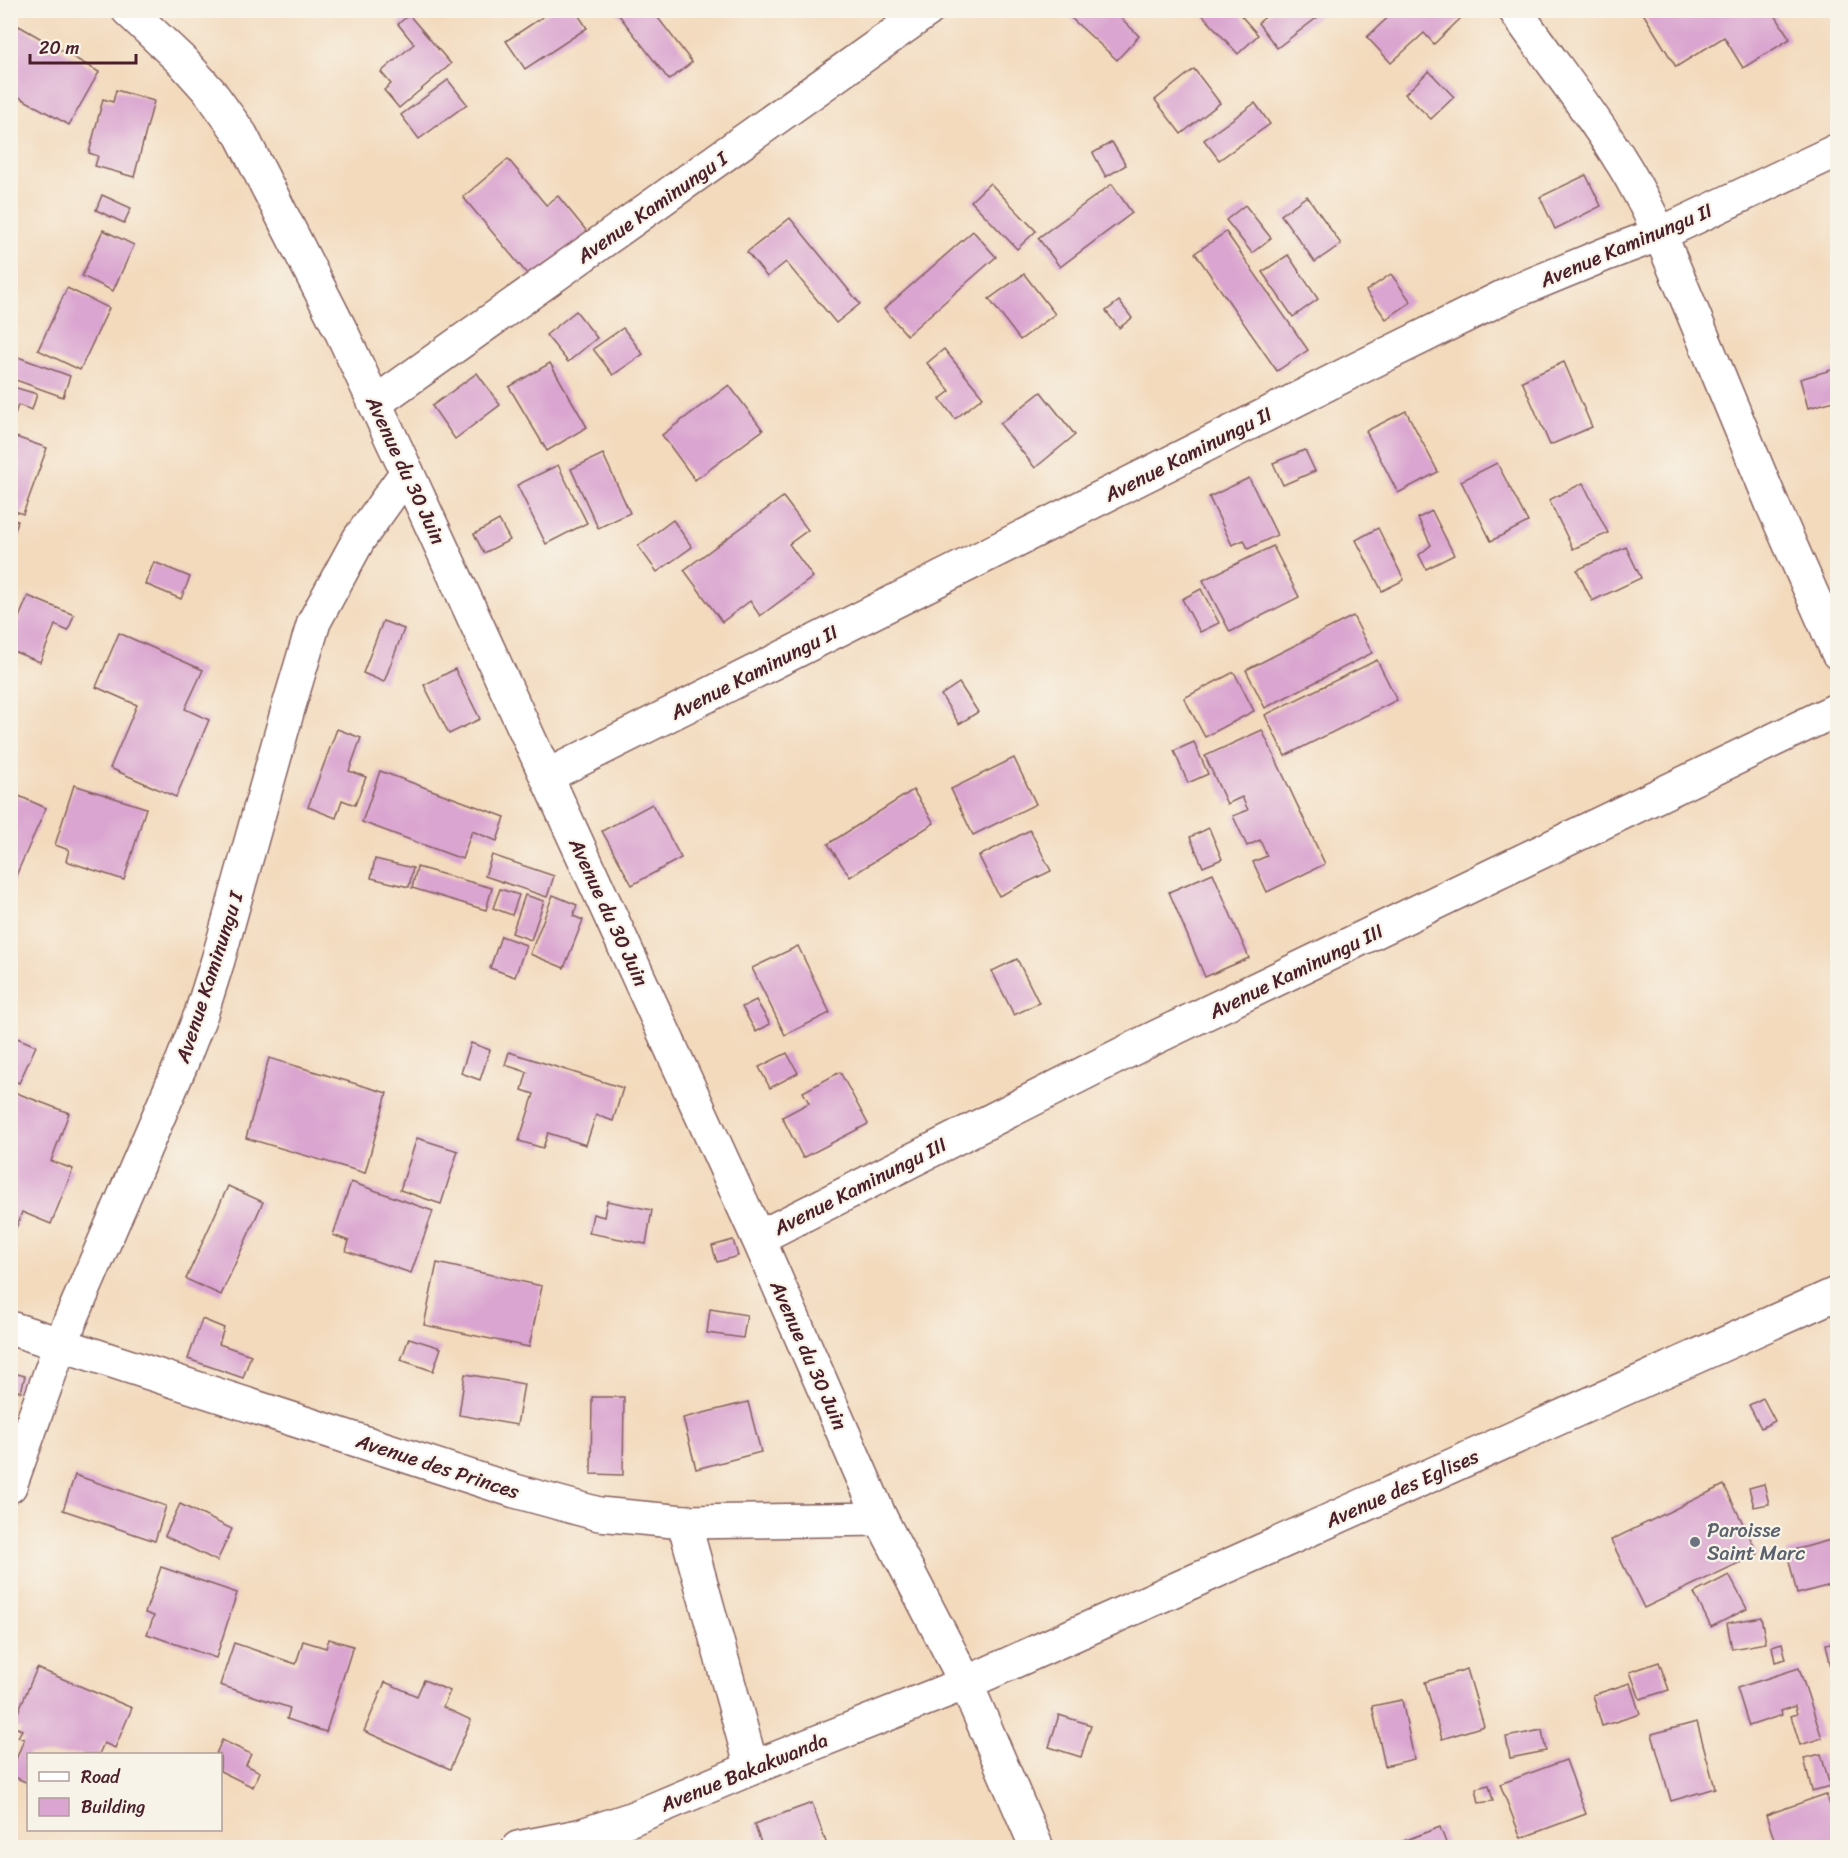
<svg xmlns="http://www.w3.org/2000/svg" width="1848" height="1858" font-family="Sriracha,sans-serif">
	<rect width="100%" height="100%" fill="#f7f3e8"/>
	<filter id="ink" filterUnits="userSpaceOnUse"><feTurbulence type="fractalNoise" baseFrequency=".0167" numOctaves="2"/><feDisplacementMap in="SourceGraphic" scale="12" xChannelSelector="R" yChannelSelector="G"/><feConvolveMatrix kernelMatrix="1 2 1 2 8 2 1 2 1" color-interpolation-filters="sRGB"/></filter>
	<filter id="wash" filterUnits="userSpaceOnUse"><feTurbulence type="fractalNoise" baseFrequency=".008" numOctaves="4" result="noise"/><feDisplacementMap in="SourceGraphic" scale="24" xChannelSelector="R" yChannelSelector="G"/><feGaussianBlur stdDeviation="1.35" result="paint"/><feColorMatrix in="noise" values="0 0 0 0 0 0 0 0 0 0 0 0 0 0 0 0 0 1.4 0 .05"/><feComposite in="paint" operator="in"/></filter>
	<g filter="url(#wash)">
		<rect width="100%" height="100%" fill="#f3dabd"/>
		<g id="blocks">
			<g fill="#daa5d0">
				<path d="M553,10h22l12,18 -62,41 -19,-28z"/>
				<path d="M615,10h37l40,52 -23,18z"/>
				<path d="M1076,10h37l26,26 -22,24 -47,-43z"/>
				<path d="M1198,10h38l22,25 -20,19z"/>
				<path d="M1274,10h53l-50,38 -19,-25z"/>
				<path d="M1396,10h56l8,9 -26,25 -10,-11 -33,30 -24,-26z"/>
				<path d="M1641,10h131l18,29 -47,29 -19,-31 -48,30z"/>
				<path d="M409,15l42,49 -52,44 -15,-18 7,-6 -10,-12 33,-28 -16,-20z"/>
				<path d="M19,26l80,46 -30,53 -59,-33v-51z"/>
				<path d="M1194,69l26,34 -39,31 -26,-34z"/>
				<path d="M1429,71l25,26 -23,22 -26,-25z"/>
				<path d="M448,80l19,24 -48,35 -18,-24z"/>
				<path d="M116,90l38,11 -20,76 -39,-11 3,-10 -9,-3 14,-54 10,3z"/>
				<path d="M1255,103l15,21 -51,36 -15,-20z"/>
				<path d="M1112,142l14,23 -20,12 -13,-24z"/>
				<path d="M508,159l38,46 12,-9 31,38 -56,47 -70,-84z"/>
				<path d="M1586,175l15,31 -46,23 -15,-32z"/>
				<path d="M990,183l46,48 -19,18 -46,-48z"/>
				<path d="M1112,184l20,29 -72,54 -22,-29z"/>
				<path d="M102,195l29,13 -7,15 -28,-13z"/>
				<path d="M1307,196l34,48 -26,18 -34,-47z"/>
				<path d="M1245,205l26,33 -19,15 -26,-33z"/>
				<path d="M790,218l70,86 -24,19 -50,-61 -19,15 -20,-25z"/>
				<path d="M103,230l31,15 -21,46 -31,-15z"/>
				<path d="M973,231l23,26 -89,78 -23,-26z"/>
				<path d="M1226,232l82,118 -31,21 -82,-118z"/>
				<path d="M1288,255l30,44 -25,18 -31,-45z"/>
				<path d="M1024,274l31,40 -35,26 -31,-41z"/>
				<path d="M1391,274l20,28 -25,17 -20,-28z"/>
				<path d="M67,288l42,20 -29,62 -42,-20z"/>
				<path d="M1119,301l13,17 -13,10 -13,-17z"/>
				<path d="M576,311l21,27 -29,24 -22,-27z"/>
				<path d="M623,328l20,26 -30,21 -20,-26z"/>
				<path d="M944,349l39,48 -28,22 -15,-20 10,-8 -23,-28z"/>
				<path d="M15,356l55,20 -7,21 -53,-19v-10z"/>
				<path d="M1564,362l28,65 -42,18 -28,-64z"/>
				<path d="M550,363l37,64 -40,24 -38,-64z"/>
				<path d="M1838,368v32l-30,8 -8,-29z"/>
				<path d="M477,373l23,32 -45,34 -23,-33z"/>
				<path d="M729,385l34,45 -68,50 -33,-45z"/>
				<path d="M10,386l27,8 -5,16 -14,-5 -6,18 -2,-1z"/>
				<path d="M1041,392l34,43 -40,33 -35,-44z"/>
				<path d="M1406,411l32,61 -40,21 -32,-62z"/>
				<path d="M10,435l37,13 -24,66 -13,-5z"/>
				<path d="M1305,450l10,21 -32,14 -10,-22z"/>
				<path d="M603,454l27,59 -32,15 -27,-59z"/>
				<path d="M1497,463l31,59 -37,19 -30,-60z"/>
				<path d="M558,465l29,58 -41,21 -29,-59z"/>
				<path d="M1249,478l28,57 -29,14 -4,-9 -12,5 -23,-48z"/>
				<path d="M1583,483l25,50 -35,16 -24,-49z"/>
				<path d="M783,497l25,33 -19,14 24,33 -53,39 -10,-15 -28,21 -38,-52z"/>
				<path d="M1432,511l22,44 -28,14 -7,-14 12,-10 -13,-27z"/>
				<path d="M10,519l8,2 -7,23h-1z"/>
				<path d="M499,520l11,20 -26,13 -10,-19z"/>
				<path d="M673,520l19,27 -35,25 -19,-26z"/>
				<path d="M1378,528l26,52 -22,11 -26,-51z"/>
				<path d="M1273,546l26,51 -69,35 -27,-52z"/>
				<path d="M1626,547l15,31 -49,23 -15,-31z"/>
				<path d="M154,562l36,15 -9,22 -36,-15z"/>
				<path d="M1201,589l18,34 -19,9 -18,-33z"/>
				<path d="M28,596l46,19 -6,16 -13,-6 -15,37 -30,-12v-11z"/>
				<path d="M1353,616l19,37 -107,55 -19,-38z"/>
				<path d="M383,621l21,8 -20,53 -21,-9z"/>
				<path d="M119,633l84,37 -18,39 24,11 -33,77 -66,-29 27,-63 -41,-18z"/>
				<path d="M1377,660l20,40 -112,56 -20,-41z"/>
				<path d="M455,669l25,50 -31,15 -25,-49z"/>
				<path d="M1234,672l20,39 -49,26 -21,-39z"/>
				<path d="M959,683l19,29 -19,12 -18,-29z"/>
				<path d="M337,729l24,9 -12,33 17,6 -11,28 -13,-5 -6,18 -28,-11z"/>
				<path d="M1262,730l63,134 -58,28 -14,-30 14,-6 -7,-16 -13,6 -14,-30 15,-6 -6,-13 -15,7 -22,-48z"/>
				<path d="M1194,742l14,32 -20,9 -14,-32z"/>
				<path d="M1014,758l22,46 -63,31 -22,-46z"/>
				<path d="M380,771l125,46 -8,24 -25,-10 -10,28 -100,-37z"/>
				<path d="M74,785l72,23 -22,72 -58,-19 3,-11 -14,-5z"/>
				<path d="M913,790l21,33 -84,54 -22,-33z"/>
				<path d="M10,792l36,16 -36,81z"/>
				<path d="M652,804l29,54 -49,27 -30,-54z"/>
				<path d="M1209,828l13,31 -19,8 -13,-30z"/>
				<path d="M1030,830l21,41 -52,25 -20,-40z"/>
				<path d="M492,855l62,21 -7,21 -62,-21z"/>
				<path d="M375,859l38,9 -4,19 -38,-9z"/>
				<path d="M417,867l75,21 -6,22 -74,-22z"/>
				<path d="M1213,873l36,85 -44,19 -36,-85z"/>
				<path d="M500,889l19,6 -7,20 -19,-7z"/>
				<path d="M525,895l19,6 -13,39 -19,-7z"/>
				<path d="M553,895l24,10 -4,11 10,4 -19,48 -34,-14z"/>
				<path d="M501,936l25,9 -11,32 -25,-9z"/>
				<path d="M798,946l32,67 -45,22 -33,-67z"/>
				<path d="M1017,959l22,44 -25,12 -22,-44z"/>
				<path d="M756,1000l14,24 -14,8 -14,-25z"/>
				<path d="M10,1035l26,11 -17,37 -9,-4z"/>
				<path d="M471,1043l19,7 -10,30 -19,-7z"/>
				<path d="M509,1052l114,36 -10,33 -17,-6 -10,30 -38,-12 -5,15 -24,-7 15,-47 -12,-4 5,-18 -22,-7z"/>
				<path d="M787,1053l11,20 -28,15 -11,-21z"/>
				<path d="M269,1058l118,35 -22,80 -119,-35z"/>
				<path d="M840,1072l28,52 -65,34 -21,-41 27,-14 -6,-11z"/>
				<path d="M14,1092l55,21 -18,48 22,8 -22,55 -29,-12 -6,16 -6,-2v-124z"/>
				<path d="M417,1138l41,13 -17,53 -41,-14z"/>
				<path d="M351,1182l82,29 -22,62 -65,-22 3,-10 -16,-6z"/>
				<path d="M228,1186l35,16 -42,93 -35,-16z"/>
				<path d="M607,1201l45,9 -6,34 -57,-11 4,-19 11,3z"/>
				<path d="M733,1240l5,16 -21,6 -5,-16z"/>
				<path d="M437,1263l105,23 -13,61 -105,-22z"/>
				<path d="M710,1309l37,6 -4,23 -36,-5z"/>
				<path d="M202,1319l22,9 -5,16 32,11 -8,23 -55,-19z"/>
				<path d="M409,1338l32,10 -8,23 -32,-11z"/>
				<path d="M10,1372l15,4 -4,16 -11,-4z"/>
				<path d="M465,1374l59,10 -7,41 -58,-10z"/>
				<path d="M592,1397h32l-1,78 -32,-1z"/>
				<path d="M1763,1398l12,23 -14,7 -12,-23z"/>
				<path d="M748,1402l13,50 -65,17 -13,-51z"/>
				<path d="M75,1475l91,31 -11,35 -92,-31z"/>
				<path d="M1764,1484l5,20 -15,3 -5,-19z"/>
				<path d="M1724,1485l34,69 -114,54 -33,-68z"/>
				<path d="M180,1504l52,25 -15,32 -52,-25z"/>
				<path d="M1834,1539l4,13v31l-41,11 -10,-42z"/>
				<path d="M161,1567l76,26 -21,65 -69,-24 7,-18 -9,-3z"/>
				<path d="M1729,1575l18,34 -36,18 -17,-34z"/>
				<path d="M1761,1617l5,26 -34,6 -5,-26z"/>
				<path d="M329,1639l24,7 -27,86 -39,-13 3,-11 -70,-23 14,-42 62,21 7,-23 23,7z"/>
				<path d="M1838,1642v29l-6,1 -6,-28z"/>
				<path d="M1782,1643l4,16 -11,3 -3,-16z"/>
				<path d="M1659,1662l10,28 -29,9 -10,-27z"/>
				<path d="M37,1668l95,40 -17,40 -11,-5 -5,11h-71v29l-18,-8 14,-36 -6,-2 4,-7 -10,-4z"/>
				<path d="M1799,1668l23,70 -22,7 -9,-29 6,-2 -2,-8 -14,5 1,4 -33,11 -12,-38z"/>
				<path d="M1467,1669l17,57 -42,13 -17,-57z"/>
				<path d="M424,1680l26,11 -7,16 28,13 -21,49 -86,-38 21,-49 32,14z"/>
				<path d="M1630,1683l10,31 -38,12 -9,-31z"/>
				<path d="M1402,1700l12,59 -29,7 -13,-60z"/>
				<path d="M1059,1715l32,10 -10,32 -32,-10z"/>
				<path d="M1697,1722l18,66 -44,13 -19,-67z"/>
				<path d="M1542,1730l4,21 -36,7 -4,-21z"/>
				<path d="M222,1740l29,14 -5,11 14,7 -7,15 -33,-16v-17h-4z"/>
				<path d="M1821,1754l9,32 -18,5 -8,-33z"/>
				<path d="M1566,1760l20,54 -65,24 -21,-54z"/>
				<path d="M1489,1785l4,16 -14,2 -3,-15z"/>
				<path d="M1826,1794l12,34v20h-61l-11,-33z"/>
				<path d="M812,1803l16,45h-65l-9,-24z"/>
				<path d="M1440,1827l8,21h-60v-1z"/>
			</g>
		</g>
	</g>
	<g filter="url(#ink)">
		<use href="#blocks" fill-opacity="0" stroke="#85605e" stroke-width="1.5"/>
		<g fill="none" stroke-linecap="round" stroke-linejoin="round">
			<g stroke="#85605e" stroke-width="36">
				<g id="minor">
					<path d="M128,10l55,52 27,30 31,43 101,198 65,139 351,766 123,281 85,164 71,165"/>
					<path d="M1515,10c35,51 74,99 106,151 15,23 27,49 39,73l113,272 65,147"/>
					<path d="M375,403l553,-393"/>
					<path d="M547,776l812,-408 150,-74 97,-40 54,-20 178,-84"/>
					<path d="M758,1238l386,-195 694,-334"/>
					<path d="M10,1328l505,163 84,23 85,8 197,-3"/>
					<path d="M10,1486l50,-141 122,-283 19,-48 17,-54 70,-251 26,-87 45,-83 48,-67"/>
					<path d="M684,1522l68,246"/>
					<path d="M518,1848l61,-12 52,-17 121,-51 214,-85 872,-390"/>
				</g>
			</g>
			<use href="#minor" stroke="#fff" stroke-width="33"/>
		</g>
	</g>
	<circle fill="#6b7280" stroke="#f7f3e8" stroke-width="2" cx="1695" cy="1542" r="6"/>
	<g text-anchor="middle" stroke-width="4.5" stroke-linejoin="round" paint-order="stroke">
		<g font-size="20" fill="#4a1f2b" stroke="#f7f3e8">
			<text transform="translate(652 207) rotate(-35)" y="7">Avenue Kaminungu I</text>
			<text transform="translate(1626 245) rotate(-23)" y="7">Avenue Kaminungu II</text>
			<text transform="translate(1188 454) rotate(-27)" y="7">Avenue Kaminungu II</text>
			<text transform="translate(406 470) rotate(65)" y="7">Avenue du 30 Juin</text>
			<text transform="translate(754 672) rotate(-27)" y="7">Avenue Kaminungu II</text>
			<text transform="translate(609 912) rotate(65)" y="7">Avenue du 30 Juin</text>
			<text transform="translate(1296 971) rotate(-26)" y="7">Avenue Kaminungu III</text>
			<text transform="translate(209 977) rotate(-72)" y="7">Avenue Kaminungu I</text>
			<text transform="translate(860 1186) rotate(-27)" y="7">Avenue Kaminungu III</text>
			<text transform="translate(809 1355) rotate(66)" y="7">Avenue du 30 Juin</text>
			<text transform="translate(438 1466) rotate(18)" y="7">Avenue des Princes</text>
			<text transform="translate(1402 1488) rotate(-24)" y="7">Avenue des Eglises</text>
			<text transform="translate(744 1772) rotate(-22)" y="7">Avenue Bakakwanda</text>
		</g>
		<g font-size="20" fill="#5b616d" stroke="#f7f3e8" text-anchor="start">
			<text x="1707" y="1537">Paroisse<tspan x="1707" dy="23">Saint Marc</tspan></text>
		</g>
	</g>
	<rect width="1848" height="1858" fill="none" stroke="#f7f3e8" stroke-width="36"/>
	<rect x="27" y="1753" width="195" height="78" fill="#f7f3e8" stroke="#b29e9c" stroke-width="1.5"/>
	<rect x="39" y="1772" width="30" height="9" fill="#ffffff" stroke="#b29e9c" stroke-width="1.5"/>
	<text x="81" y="1783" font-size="18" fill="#4a1f2b">Road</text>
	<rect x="39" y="1798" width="30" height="18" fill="#daa5d0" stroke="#b29e9c" stroke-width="1.5"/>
	<text x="81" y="1813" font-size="18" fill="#4a1f2b">Building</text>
	<path d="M30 54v9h106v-9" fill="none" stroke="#4a1f2b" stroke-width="3"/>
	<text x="39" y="54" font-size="18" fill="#4a1f2b" stroke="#f7f3e8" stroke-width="4.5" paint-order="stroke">20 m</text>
</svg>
